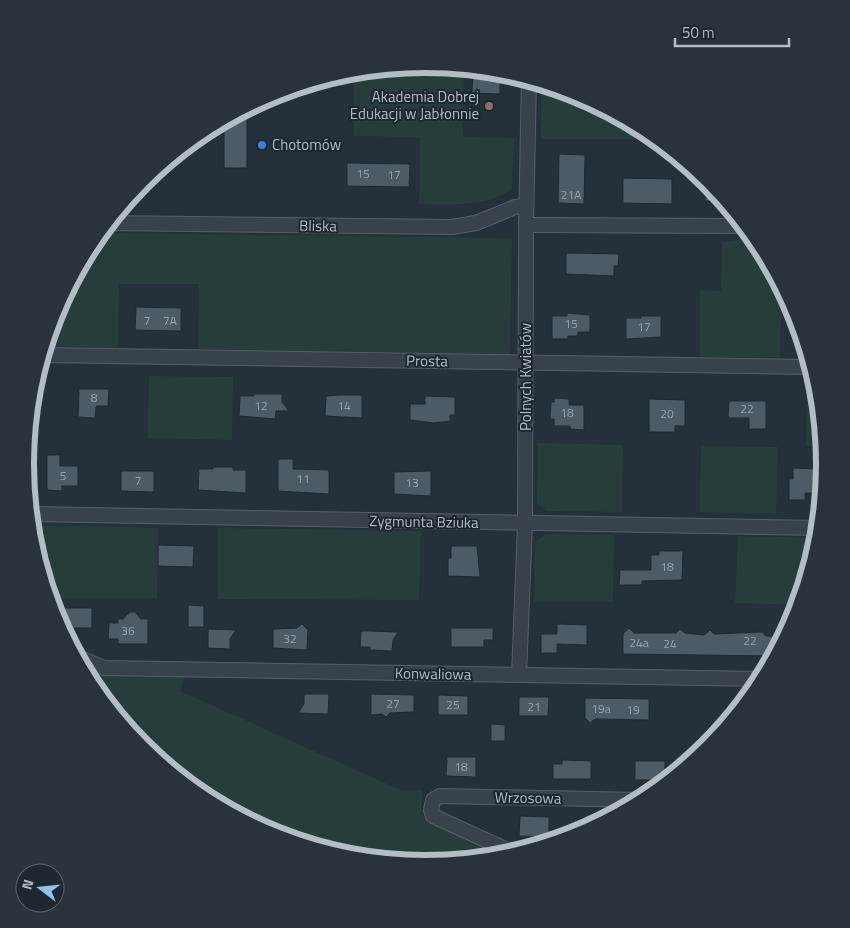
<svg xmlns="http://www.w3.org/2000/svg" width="850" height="928" font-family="'Titillium Web',sans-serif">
	<rect width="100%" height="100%" fill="#24303a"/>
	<g fill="#273d3c">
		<path d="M425,64l39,4 -1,69 51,1 -2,50c-21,19 -66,17 -93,16l1,-67 -66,-1v-65z"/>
		<path d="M541,83l37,12 69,37 10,7h-116z"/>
		<path d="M100,233l412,5 -2,116 -312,-5 1,-65h-80l-1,64 -73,-1 11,-36 37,-69z"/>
		<path d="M754,238l30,53h-2l-2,66h-80v-67l21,1 1,-49z"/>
		<path d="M149,376l84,1 -1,63 -84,-2z"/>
		<path d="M807,384h10v2l6,60h-17z"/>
		<path d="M28,437h8v67h-7l-4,-40z"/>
		<path d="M538,443l85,2 -1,67 -75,-1 -10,-7z"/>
		<path d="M701,446l77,1 -2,67 -76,-2z"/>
		<path d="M31,525l127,3 -1,70h-107l-17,-56z"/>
		<path d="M218,528l203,3 -2,69 -201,-1z"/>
		<path d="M546,534l68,1 -1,67h-79l1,-60z"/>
		<path d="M738,536l80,2 -20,67 -63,-2z"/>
		<path d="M80,663l105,12 -5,16 221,99h22l-2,25 84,41c-163,32 -346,-45 -425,-193z"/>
	</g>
	<g fill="#4c5b65" stroke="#1f2931">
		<path d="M473,69l27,2v23l-28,-1z"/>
		<path d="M247,108v60h-23v-48z"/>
		<path d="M559,154l26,1 -1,49 -26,-1z"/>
		<path d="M347,163l63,1 -1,23 -62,-1z"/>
		<path d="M623,178l49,1v25l-49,-1z"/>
		<path d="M706,180l2,1 16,20h-19z"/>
		<path d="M566,253l53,1 -1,12h-4v10l-48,-2z"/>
		<path d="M136,307l45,1v23l-46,-1z"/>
		<path d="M567,313l23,2v17h-12v4h-10v3h-16v-23h15z"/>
		<path d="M641,316h20v21l-35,2v-21h15z"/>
		<path d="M79,389h30l-1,17h-12l-1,12 -17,-1z"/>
		<path d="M254,394h28v8l7,9h-13l-1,8 -36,-3 1,-20h14z"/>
		<path d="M340,395h22v23l-37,-2 1,-20z"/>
		<path d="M425,396l30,1v18h-5v6l-16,2 -24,-3v-16h15z"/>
		<path d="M554,398l15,1v6h15v25l-14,-1v-3h-16v-7h-4l1,-17h3z"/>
		<path d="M649,399l36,1v26h-10v6h-26z"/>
		<path d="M729,401h37v28h-17v-11h-21z"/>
		<path d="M47,455h13v11h18v20h-16v5l-15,-1z"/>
		<path d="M278,459h15v10l36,1v24l-51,-3z"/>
		<path d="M213,467h20v3h13v23l-48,-3 1,-21h14z"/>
		<path d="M793,468l25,1v24h-13v7h-16v-21h4z"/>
		<path d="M121,471h33v21l-33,-1z"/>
		<path d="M431,471v25l-37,-2v-22z"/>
		<path d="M158,545l36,1 -1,21 -35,-1z"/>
		<path d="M451,546h26l3,31 -32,-1v-18h3z"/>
		<path d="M659,551h24l-1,29 -40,1v4h-23l1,-15h31v-15h8z"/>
		<path d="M188,605l16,1v21h-16z"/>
		<path d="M62,608h30v20h-22v-3h-7z"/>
		<path d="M130,612h5l6,7h7v25h-30v-5h-10l1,-16h9v-4h5z"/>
		<path d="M302,624l6,6 -1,20 -34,-2v-19l24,-1z"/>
		<path d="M557,624l30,1v20l-30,-1v9h-16v-19h16z"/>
		<path d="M451,628h42v12h-9v7h-33z"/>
		<path d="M629,628l5,5h42l4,-4 5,4 19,2 6,-5 4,4 48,-2 4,4 18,1 -10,19 -151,-2v-20z"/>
		<path d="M208,629l28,1 -6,9v10l-22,-1z"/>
		<path d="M361,631h9l28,1 -5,8 -1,11 -22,-1v-3h-10z"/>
		<path d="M304,694h25l-1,20 -30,-1 6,-9z"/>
		<path d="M371,694l43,1v17l-24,1 -4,4 -4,-3 -11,1z"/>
		<path d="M438,695l30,1v19h-30z"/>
		<path d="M519,697h30l-1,19h-29z"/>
		<path d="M585,698l64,1v21l-54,-1 -5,4 -5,-5z"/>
		<path d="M491,724l14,1v16h-14z"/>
		<path d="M447,757h29v20l-30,-1z"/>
		<path d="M562,760l29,1v18h-38v-15h9z"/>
		<rect x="635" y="761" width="30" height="19"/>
		<path d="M520,816l29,1v20l-30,-1z"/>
	</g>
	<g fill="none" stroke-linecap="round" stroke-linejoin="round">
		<g stroke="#566068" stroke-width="16">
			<g id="street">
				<path d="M107,223l345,4 24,-4 39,-16 11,-1"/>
				<path d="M526,225l219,1"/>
				<path d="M42,355l769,12"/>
				<path d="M30,514l789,14"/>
				<path d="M76,656l28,12 657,11"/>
				<path d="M519,675l6,-151 1,-299 3,-145"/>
				<path d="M514,853l-81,-37 -2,-6 2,-10 7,-4 201,4"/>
			</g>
		</g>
		<use href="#street" stroke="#37424b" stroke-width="14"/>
	</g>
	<circle fill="#8d6e63" stroke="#1d272f" stroke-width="2" cx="489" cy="106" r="5"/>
	<circle fill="#3f7fe0" stroke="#1d272f" stroke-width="2" cx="262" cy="145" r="5"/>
	<g text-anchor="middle" stroke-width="4" stroke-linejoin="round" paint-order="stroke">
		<g font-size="12" fill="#99a4ae">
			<text x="363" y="178">15</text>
			<text x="394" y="179">17</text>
			<text x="571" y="199">21A</text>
			<text x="147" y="325">7</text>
			<text x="170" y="325">7A</text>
			<text x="571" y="328">15</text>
			<text x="644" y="331">17</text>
			<text x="94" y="402">8</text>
			<text x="261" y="410">12</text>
			<text x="344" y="410">14</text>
			<text x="747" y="413">22</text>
			<text x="567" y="417">18</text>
			<text x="667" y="418">20</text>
			<text x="63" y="480">5</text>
			<text x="303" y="483">11</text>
			<text x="138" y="485">7</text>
			<text x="412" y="487">13</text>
			<text x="667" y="571">18</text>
			<text x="128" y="635">36</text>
			<text x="290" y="643">32</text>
			<text x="750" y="645">22</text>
			<text x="639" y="647">24a</text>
			<text x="670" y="648">24</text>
			<text x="393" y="708">27</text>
			<text x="453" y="709">25</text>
			<text x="534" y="711">21</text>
			<text x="601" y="713">19a</text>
			<text x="633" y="714">19</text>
			<text x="461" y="771">18</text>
		</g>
		<g font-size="15" fill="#b3bdc6" stroke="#1d272f" text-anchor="end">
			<text x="479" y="102">Akademia Dobrej<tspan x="479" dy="17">Edukacji w Jabłonnie</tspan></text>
			<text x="272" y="150" text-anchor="start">Chotomów</text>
		</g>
		<g font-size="15" fill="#b3bdc6" stroke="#1d272f">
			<text transform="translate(318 226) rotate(1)" y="5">Bliska</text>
			<text transform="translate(427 361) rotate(1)" y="5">Prosta</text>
			<text transform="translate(526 377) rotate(-90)" y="5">Polnych Kwiatów</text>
			<text transform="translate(424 522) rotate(1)" y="5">Zygmunta Bziuka</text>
			<text transform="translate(433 674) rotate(1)" y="5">Konwaliowa</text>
			<text transform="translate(528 798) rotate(1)" y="5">Wrzosowa</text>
		</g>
	</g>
	<path d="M0 0H850V928H0ZM34 464a391 391 0 1 1 782 0a391 391 0 1 1-782 0Z" fill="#29333b" fill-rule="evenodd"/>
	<path fill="none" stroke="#b3bdc6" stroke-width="6" d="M34 464a391 391 0 1 1 782 0a391 391 0 1 1-782 0Z"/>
	<g transform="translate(40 888) rotate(286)"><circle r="24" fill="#1d272f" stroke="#59636b"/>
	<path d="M0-4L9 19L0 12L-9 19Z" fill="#8cc1f2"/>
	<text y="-8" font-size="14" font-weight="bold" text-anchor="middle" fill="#b3bdc6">N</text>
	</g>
	<path d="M675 38v8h114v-8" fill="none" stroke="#b3bdc6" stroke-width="2.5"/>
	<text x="682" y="38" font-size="15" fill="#b3bdc6" stroke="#1d272f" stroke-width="4" paint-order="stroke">50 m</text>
</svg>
